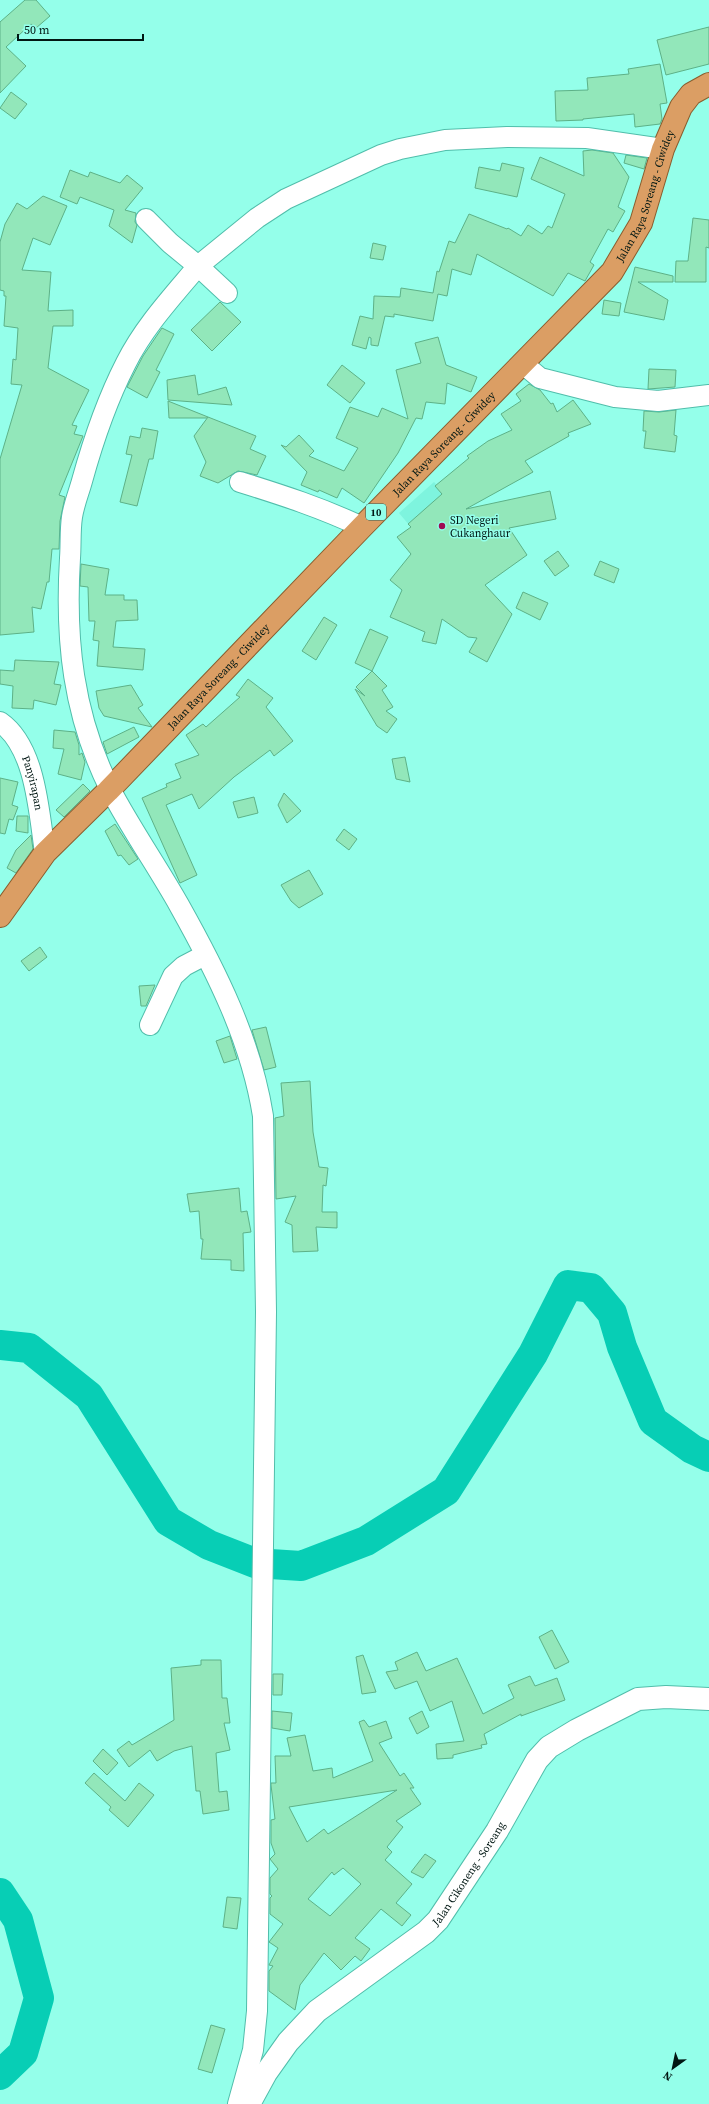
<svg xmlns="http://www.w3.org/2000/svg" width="709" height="2104" font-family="'Source Serif 4',serif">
	<rect width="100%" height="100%" fill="#94ffea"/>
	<path fill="#7ef4de" d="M434,482l53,57 -39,32 -49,-58z"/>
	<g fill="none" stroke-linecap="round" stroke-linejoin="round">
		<g stroke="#07ceb5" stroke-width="30">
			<path d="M0,1345l29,3 60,48 79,125 41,24 46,18 46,3 65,-25 80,-50 87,-137 35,-69 23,3 21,25 10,34 31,74 39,28 17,8"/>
			<path d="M0,1893l18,27 21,78 -16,55 -23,22"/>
		</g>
	</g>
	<g fill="#92e7ba" stroke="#5db187" fill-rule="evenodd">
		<path d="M25,0h11l14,16 -14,12 -5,-4 -25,23 20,19 -26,27v-71z"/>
		<path d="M709,27v37l-43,11 -9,-35z"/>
		<path d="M660,64l7,39 -7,1 2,15 -2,5 -25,3 -1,-13 -51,5v1l-27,1 -1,-30 33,-1 -1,-12 42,-4 -1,-5z"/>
		<path d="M11,92l16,12 -12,15 -15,-11z"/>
		<path d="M592,150l21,3 16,24 -11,30 7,4 -12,21 -5,-3 -18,33 4,3 -9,16 -17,-8 -15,23 -76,-42 -6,21 -19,-6 -5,27 -9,-2 -5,27 -39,-7v3l-9,-1 -7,30 -7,-1v-7l-2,-1 -3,12 -14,-4 8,-29 13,3 1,-23 26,1 1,-9 32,5 4,-22 2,1 10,-31 6,2 14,-29 38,15 1,-1 13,8 7,-11 14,9 6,-8 4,2 13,-34 -34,-15 9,-22 44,19 -1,-25z"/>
		<path d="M626,155l21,3 -3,11 -20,-6z"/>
		<path d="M502,163l22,5 -7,29 -42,-9 4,-21 21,4z"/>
		<path d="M70,170l18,7 2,-5 30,11 7,-8 16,13 -18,22 11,3 -1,9 2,3 -5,18 -23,-17 5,-16 -34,-13 -3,7 -17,-7z"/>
		<path d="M43,196l24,10 -17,39 -17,-7 -11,32 29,2 -3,39 25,-1v16h-20l-5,42 41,22 -17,35 5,1 -3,8 9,2 -24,59 6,2 -5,24 -1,28h-7l-3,33h-2l-6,27 -9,-2 2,25 -34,3v-176l22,-74 -11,-1 2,-25 3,1 2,-32 -14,-2 2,-30h-2v-5l-4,-1v-48l5,-18 12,-21 10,6z"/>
		<path d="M693,218l16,2v28l-3,-1v35h-31l1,-21h12z"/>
		<path d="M373,243l13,3 -3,14 -13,-2z"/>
		<path d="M635,267l38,9v6h-35l30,18 -4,20 -40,-8z"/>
		<path d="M604,300l17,3 -2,13 -17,-2z"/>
		<path d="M220,302l21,20 -29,29 -21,-21z"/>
		<path d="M162,328l12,6 -18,36 4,2 -13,26 -20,-11 16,-31z"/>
		<path d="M438,337l8,28 31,12 -6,15 -24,-9 -2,21 -19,-2 -4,17 -6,-1 -18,35 -34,50 -22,-15 -5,10 -18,-8 -1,2 -17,-7 6,-13 -26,-27 5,2 13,-12 15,16 -5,5 35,15 14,-23 -22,-10 14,-31 28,10 4,-9 26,11 -12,-49 25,-7 -6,-20z"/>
		<path d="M342,365l23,18 -15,20 -23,-18z"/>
		<path d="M649,369l27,1 -1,17 -27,2z"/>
		<path d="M195,375l3,20 28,-8 6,18 -64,-5 -1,-20z"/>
		<path d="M529,384l11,6 11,14 2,-1 4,9 16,-12 18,24 -23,9 1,3 -44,25 8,11 -67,37 84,-18 6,28 -47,9 18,27 -42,30 27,29 -25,48 -18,-10 8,-14 -9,-1 -26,-18 -6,25 -14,-3 3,-9 -35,-15 12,-27 -12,-10 21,-26 -14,-17 14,-10 -3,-3 34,-30 -7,-8 34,-28 -2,-2 21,-15 24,-11 -11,-16 20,-13 -5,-7z"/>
		<path d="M168,401l40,16v1h-39z"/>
		<path d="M676,410l-2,25 3,1 -2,16 -31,-4 2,-17h-3l1,-20 15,1z"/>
		<path d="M208,417l48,19 -6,13 16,7 -9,19 -19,-4 -20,12 -18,-7 6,-14 -12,-26z"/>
		<path d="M142,428l16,3 -5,28h-4l-12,47 -17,-4 12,-47 -6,-1 4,-18 10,2z"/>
		<path d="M558,551l11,15 -14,10 -11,-15z"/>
		<path d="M600,561l19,8 -5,14 -20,-8z"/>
		<path d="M81,564l28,5 -4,26h19v5h13l1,20 -22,1 -3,26 32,2 -2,21 -46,-4 2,-25 -6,-1 2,-19h-6l-1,-34 -8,-1z"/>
		<path d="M523,592l25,11 -8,17 -24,-12z"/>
		<path d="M324,617l13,8 -21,35 -14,-9z"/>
		<path d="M370,629l18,8 -16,34 -17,-8z"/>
		<path d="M15,660l44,2 -5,22 7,1 -5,20 -22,-5 -1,9 -21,-1 1,-22 -13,-2v-14l14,1z"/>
		<path d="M372,671l15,15 -5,4 11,17 -7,4 11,8 -10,14 -10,-7 -22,-37 10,7 -9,-9z"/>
		<path d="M248,679l25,19 -7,9 27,34 -19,15 -4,-6 -36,27 -35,32 -7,-15 -26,11 31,70 -17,8 -38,-85 25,-11 -1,-3 15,-6 -6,-14 24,-9 -13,-20 17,-11 3,3 34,-30 -4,-2z"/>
		<path d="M131,685l12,20 -5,3 14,19 -48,-11 -5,-8 -3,-17z"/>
		<path d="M134,727l5,10 -32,17 -4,-12z"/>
		<path d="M54,730l21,2 4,13v10l3,-2 3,9 -4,18 -23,-6 6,-25 -11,-1z"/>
		<path d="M405,757l5,25 -14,-3 -4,-20z"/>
		<path d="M0,778l18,4 -6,23 6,2 -5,13 -4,-1 -4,15 -5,-1z"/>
		<path d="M83,784l7,7 -26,26 -8,-7z"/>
		<path d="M284,793l17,18 -14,12 -9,-18z"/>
		<path d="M254,797l4,16 -20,5 -5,-16z"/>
		<path d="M17,816h11v17l-12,-2z"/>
		<path d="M115,824l23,35 -9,6 -8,-10 -3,1 -13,-25z"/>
		<path d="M344,829l13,10 -8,11 -13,-10z"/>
		<path d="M31,835l2,14 -17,24 -9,-5 9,-18z"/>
		<path d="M309,870l14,24 -24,14 -8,-7 -10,-16z"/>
		<path d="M40,947l7,10 -18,14 -8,-10z"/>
		<path d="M155,985l-9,21h-5l-2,-20z"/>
		<path d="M266,1027l10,40 -12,3 -12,-40z"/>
		<path d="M230,1036l7,23 -13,4 -8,-22z"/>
		<path d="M310,1081l3,51 6,35 9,1 -2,18 -3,-1 -1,27h15v16l-21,-1 2,24 -25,1 -1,-27 -7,-3 11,-26 -20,3 -1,-81 9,-2 -3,-33z"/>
		<path d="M239,1188l2,24 6,-1 4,21 -8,1 1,38 -13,-1v-10l-30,-1 2,-20h-2l-2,-28 -9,1 -3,-18z"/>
		<path d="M552,1630l17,32 -14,7 -16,-32z"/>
		<path d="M417,1652l9,19 31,-13 26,56 31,-16 -6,-13 22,-9 5,10 22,-8 8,22 -44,16v-2l-37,20 3,10 -6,1 1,3 -29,7v3l-16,1 -1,-15 28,-3 -12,-40 -22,10 -13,-30 -22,8 -9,-17 12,-2 -3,-8z"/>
		<path d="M363,1655l13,37 -14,2 -6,-37z"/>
		<path d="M201,1660h20l1,38h5l3,25h-6l6,27 -14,3 3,39 8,-1 2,19 -26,4 -3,-23h-4l-4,-45 -18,5 -17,10 -7,-11 -21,17 -12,-17 12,-9 3,4 42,-25 -3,-52 30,-3z"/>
		<path d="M273,1674h10l-1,21h-9z"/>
		<path d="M272,1711l20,2 -2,18 -18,-3z"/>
		<path d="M422,1711l7,16 -12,7 -8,-16z"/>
		<path d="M364,1720l5,7 17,-6 6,17 -13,5 21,33 4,-3 10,15h-4l11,16 -25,17 7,6 -16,20 5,5 -7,8 27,24 -16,19 15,12 -9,11 -21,-17 -26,29 15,11 -9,12 -6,-5 -14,14 -17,-17 -24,32 -5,25 -26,-19v-20l4,-5 -4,-1 9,-17 -9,-6 14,-18 -13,-10v-16l2,-2 -2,-2v-16l8,-9 -8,-10 5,-5 -4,-11v-23l4,-1 -4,-34v-2h5l-1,-27h16l-4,-18 18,-3 8,36 19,-3 1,10 40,-17 -14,-39zM397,1790l-69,44 -4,-5 -17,13 -18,-35zM343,1868l18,16 -31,32 -22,-17 24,-27 2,3z"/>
		<path d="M103,1749l15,14 -11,12 -14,-14z"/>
		<path d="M94,1773l31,28 14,-18 15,12 -26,32 -19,-17 2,-3 -26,-24z"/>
		<path d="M425,1854l11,7 -13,17 -12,-6z"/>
		<path d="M227,1897l14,1 -4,31 -14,-2z"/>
		<path d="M211,2025l14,4 -13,44 -14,-4z"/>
	</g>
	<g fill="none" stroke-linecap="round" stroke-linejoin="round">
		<g stroke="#51beab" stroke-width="22">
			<g id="minor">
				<path d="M146,219l24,24 28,23c-26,31 -54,61 -72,97 -19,37 -33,78 -44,118 -3,11 -8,23 -10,36 -2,13 -1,28 -2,41 -5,82 3,157 40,231 21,40 47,77 69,116 37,66 72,135 84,211l3,196 -9,699 -4,39 -15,54"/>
				<path d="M227,293l-29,-27 59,-48 29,-19 95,-44 19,-6 45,-9 62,-3 80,1 76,11"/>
				<path d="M522,363l18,15 75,19 43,4 51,-6"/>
				<path d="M240,482c42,13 82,26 122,45"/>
				<path id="s1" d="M0,722c36,25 39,91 45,131"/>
				<path d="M150,1025l23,-49 11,-10 21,-11"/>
			</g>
		</g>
		<g stroke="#51beab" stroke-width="24">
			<g id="tertiary">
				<path id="s2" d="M249,2104l17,-31 22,-31 29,-31 109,-79 12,-12 59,-89 40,-71 12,-13 28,-17 61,-31 28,-2 43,2"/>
			</g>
		</g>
		<g stroke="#895e2f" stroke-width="24">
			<g id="trunk">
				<path id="s3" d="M0,916l45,-63 63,-62 254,-264 250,-255 29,-49 22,-74 18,-42 10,-13 18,-10"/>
			</g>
		</g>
		<use href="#minor" stroke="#fff" stroke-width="20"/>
		<use href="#tertiary" stroke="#fff" stroke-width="22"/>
		<use href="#trunk" stroke="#db9e64" stroke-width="22"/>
	</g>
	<circle fill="#9f0a53" stroke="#94ffea" stroke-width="1.5" cx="442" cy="526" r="4"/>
	<g text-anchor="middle" stroke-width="3" stroke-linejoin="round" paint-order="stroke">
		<rect fill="#94ffea" stroke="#2d5d54" stroke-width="1" x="366" y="504" width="20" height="16" rx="3"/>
		<g font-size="10" font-weight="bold" fill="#011713">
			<text x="376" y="516">10</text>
		</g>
		<g font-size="11" fill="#011713" stroke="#94ffea">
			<text dy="4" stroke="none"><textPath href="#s3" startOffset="973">Jalan Raya Soreang - Ciwidey</textPath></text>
			<text dy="4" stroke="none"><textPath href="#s3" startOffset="649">Jalan Raya Soreang - Ciwidey</textPath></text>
			<text dy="4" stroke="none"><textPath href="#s3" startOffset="325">Jalan Raya Soreang - Ciwidey</textPath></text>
			<text dy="4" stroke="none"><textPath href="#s1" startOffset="71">Panyirapan</textPath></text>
			<text dy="4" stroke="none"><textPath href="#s2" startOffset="323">Jalan Cikoneng - Soreang</textPath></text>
		</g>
		<g font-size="11" fill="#011713" stroke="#94ffea" text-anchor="start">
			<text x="450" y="524">SD Negeri<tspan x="450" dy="13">Cukanghaur</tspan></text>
		</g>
	</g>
	<g transform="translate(673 2068) rotate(213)" stroke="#94ffea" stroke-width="3" paint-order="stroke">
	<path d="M0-3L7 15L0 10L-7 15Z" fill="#011713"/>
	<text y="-6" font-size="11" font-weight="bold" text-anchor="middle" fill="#011713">N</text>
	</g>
	<path d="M18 34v6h125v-6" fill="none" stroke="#011713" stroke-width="2"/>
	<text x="24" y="34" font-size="12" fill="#011713" stroke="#94ffea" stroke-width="3" paint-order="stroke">50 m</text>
</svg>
